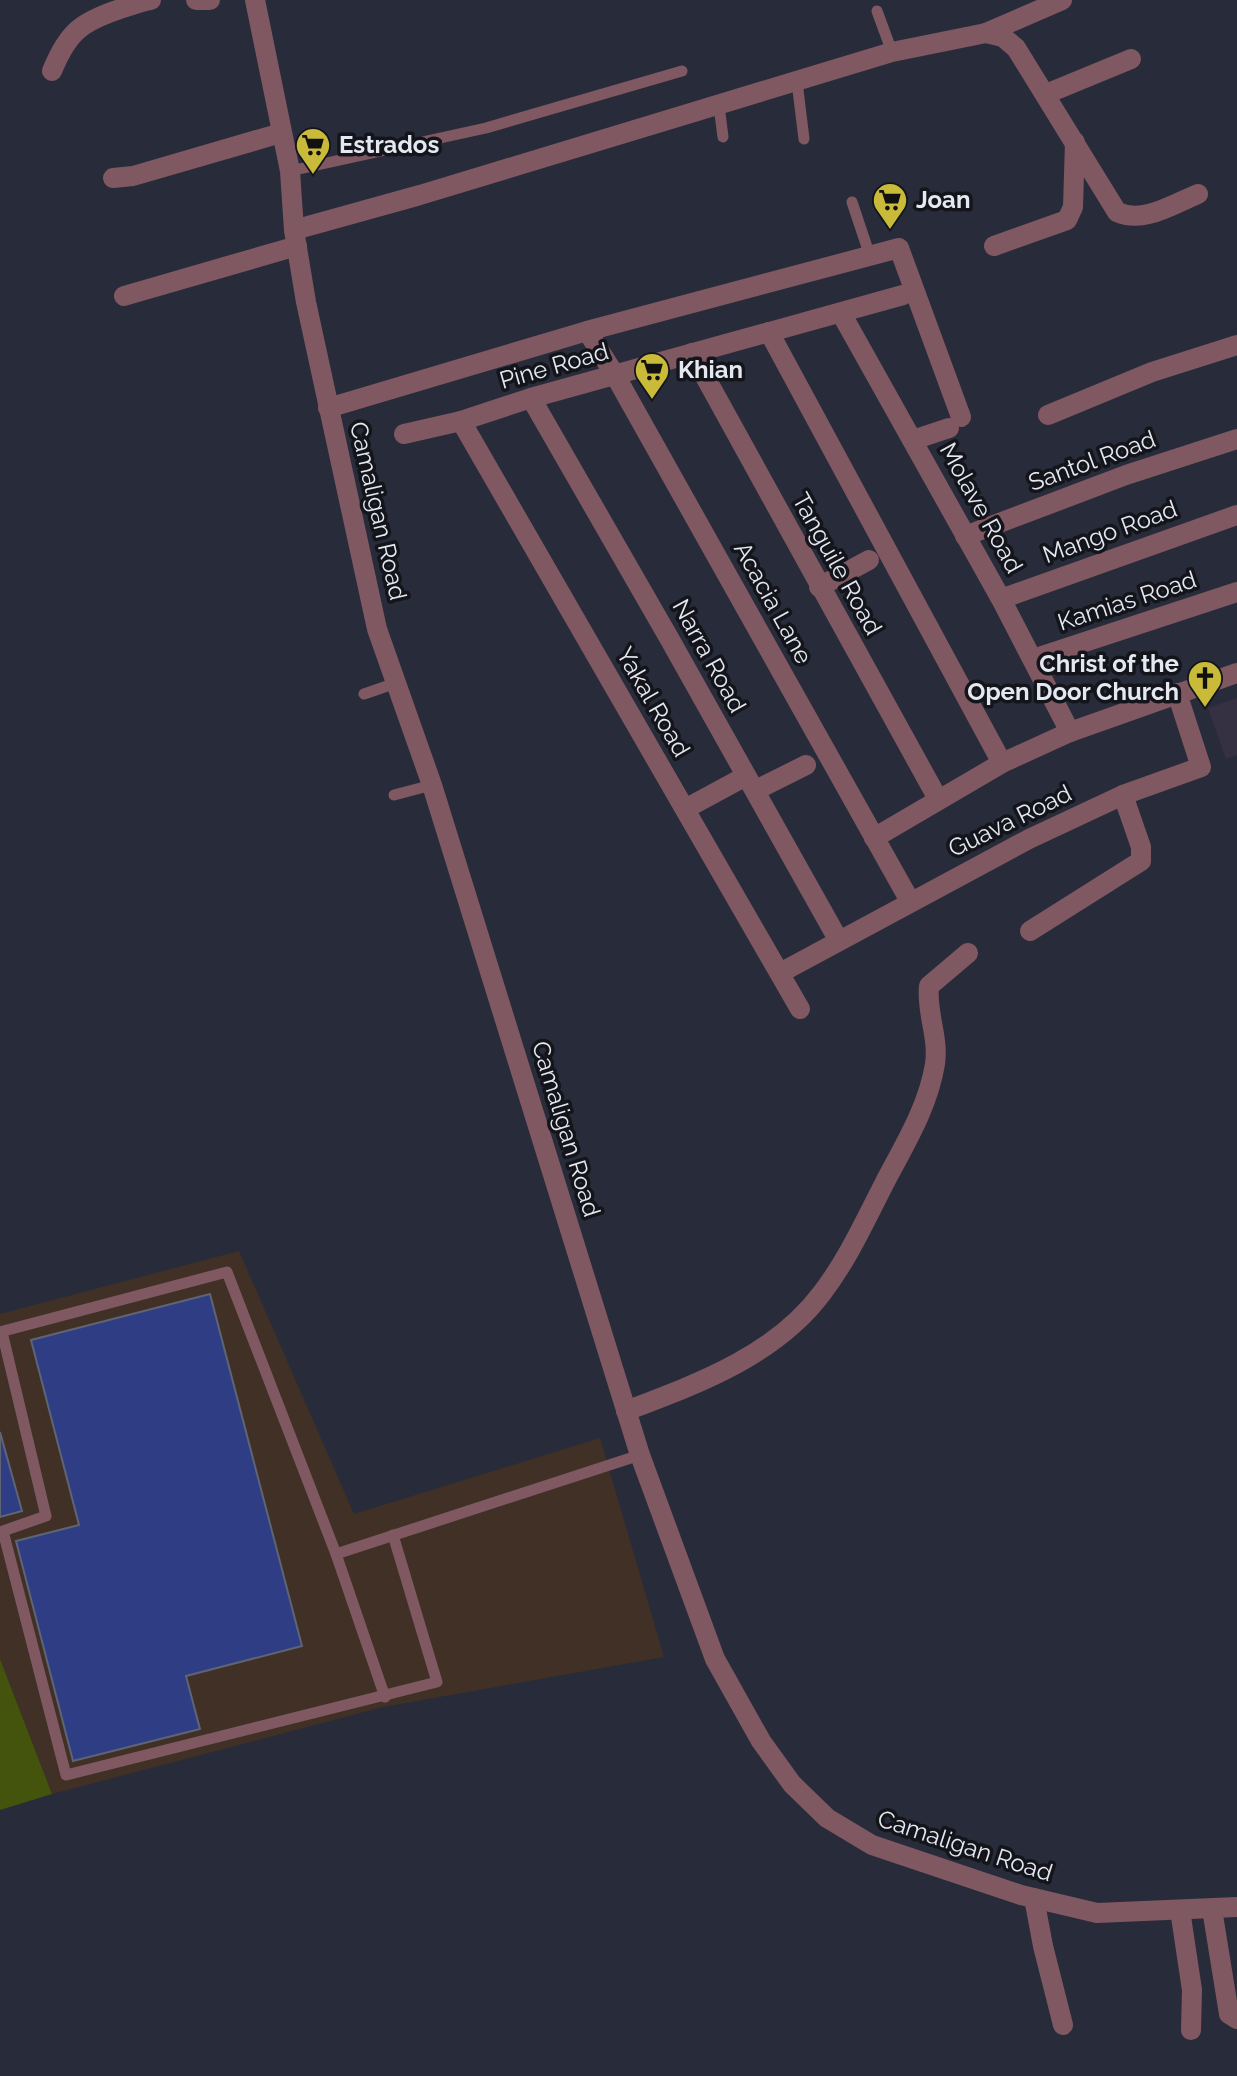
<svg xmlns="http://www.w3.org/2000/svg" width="1237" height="2076" font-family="Raleway,sans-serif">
	<rect width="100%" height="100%" fill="#282c3a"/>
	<path fill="#403025" d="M239,1251l115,263 246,-76 64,219 -281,50 -331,87 -52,-135v-345z"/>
	<path fill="#363142" d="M1237,698v57l-11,4 -18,-51z"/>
	<path fill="#44540d" d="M0,1659l52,135 -52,16z"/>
	<g fill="#2f3e84" stroke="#5f6474" stroke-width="2">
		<path d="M210,1294l92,352 -116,30 14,53 -127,32 -57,-220 63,-16 -48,-185z"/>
		<path d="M0,1432l22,79 -22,6z"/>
	</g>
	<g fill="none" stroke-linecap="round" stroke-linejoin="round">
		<g stroke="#805861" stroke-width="11">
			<path d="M877,11l15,41"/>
			<path d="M797,82l7,57"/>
			<path d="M719,106l4,31"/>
			<path d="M290,171l196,-43 196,-57"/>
			<path d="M852,202l18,54"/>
			<path d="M364,694l32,-11"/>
			<path d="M394,795l38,-10"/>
			<path d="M0,1332l227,-60 109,282 49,143"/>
			<path d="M2,1332l44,184 -43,15 63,244 371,-93 -44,-147"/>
			<path d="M336,1554l304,-99"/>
		</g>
		<g stroke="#805861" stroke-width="20">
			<path d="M196,0h14"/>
			<path d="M255,0l35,171 4,59 12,72 71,327 55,156 208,670 75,204 46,82 31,43 35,34 45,27 149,50 76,18 140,-6"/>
			<path d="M986,33l76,-33"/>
			<path d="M52,71c16,-39 29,-49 68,-62 10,-3 20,-7 31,-9"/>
			<path d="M1046,94l85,-35"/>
			<path d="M113,178l20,-2 148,-43"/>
			<path d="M294,230l126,-35 472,-143 94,-19 17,4 13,11 101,164c27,12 56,-8 81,-18"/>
			<path d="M994,246l73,-26 6,-13 2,-65"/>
			<path d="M124,296l173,-50"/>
			<path d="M841,313l160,286 69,133"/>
			<path d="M587,331l28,44 295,526"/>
			<path d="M769,332l233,431"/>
			<path d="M692,353l246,446"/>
			<path d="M531,398l138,240 170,303"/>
			<path d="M328,408l259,-77 312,-83 62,169"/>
			<path d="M1048,415l104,-43 85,-27"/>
			<path d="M461,421l339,588"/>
			<path d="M404,434l57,-13 70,-23 372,-103"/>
			<path d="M913,440l36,-12"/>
			<path d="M965,536l161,-61 111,-36"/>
			<path d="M819,587l50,-27"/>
			<path d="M1001,599l236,-84"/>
			<path d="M1033,659l204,-67"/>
			<path d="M756,790l50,-25"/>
			<path d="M685,809l61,-33"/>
			<path d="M874,838l128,-75 68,-31 167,-59"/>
			<path d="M1030,931l111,-70v-14l-18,-52"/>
			<path d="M780,973l249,-134 94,-44 78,-28 -24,-74"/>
			<path d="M626,1411c71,-27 149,-55 196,-118 26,-34 44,-74 63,-111 20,-38 43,-75 50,-118 4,-27 -9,-52 -6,-78l39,-33"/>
			<path d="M1034,1898l9,48 20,79"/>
			<path d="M1212,1909l17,105 8,5"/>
			<path d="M1180,1910l12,80 -1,40"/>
		</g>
	</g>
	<defs>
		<g id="supermarket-pin" transform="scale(1.8)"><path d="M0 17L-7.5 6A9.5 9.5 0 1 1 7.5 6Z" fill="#caba39" stroke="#13151b"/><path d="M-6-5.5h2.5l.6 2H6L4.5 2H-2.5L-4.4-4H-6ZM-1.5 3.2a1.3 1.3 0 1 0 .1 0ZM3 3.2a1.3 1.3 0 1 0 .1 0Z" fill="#111"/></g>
		<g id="church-pin" transform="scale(1.8)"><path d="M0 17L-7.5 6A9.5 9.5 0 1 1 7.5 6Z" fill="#caba39" stroke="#13151b"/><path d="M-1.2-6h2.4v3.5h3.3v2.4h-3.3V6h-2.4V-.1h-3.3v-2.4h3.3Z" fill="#111"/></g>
	</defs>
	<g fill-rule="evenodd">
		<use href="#supermarket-pin" x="313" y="145"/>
		<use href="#supermarket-pin" x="890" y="200"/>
		<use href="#supermarket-pin" x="652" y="370"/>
		<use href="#church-pin" x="1205" y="678"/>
	</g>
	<g text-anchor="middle" stroke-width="7" stroke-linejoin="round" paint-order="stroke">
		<g font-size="24" font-weight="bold" fill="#e5e8f1" stroke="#13151b" text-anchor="start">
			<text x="339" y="153">Estrados</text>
			<text x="916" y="208">Joan</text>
			<text x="678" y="378">Khian</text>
			<text x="1179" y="672" text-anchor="end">Christ of the<tspan x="1179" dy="28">Open Door Church</tspan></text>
		</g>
		<g font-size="24" fill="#e5e8f1" stroke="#13151b">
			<text transform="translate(554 366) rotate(-16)" y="8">Pine Road</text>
			<text transform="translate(1092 461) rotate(-20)" y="8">Santol Road</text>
			<text transform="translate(981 508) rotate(61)" y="8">Molave Road</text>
			<text transform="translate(378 511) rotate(77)" y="8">Camaligan Road</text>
			<text transform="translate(1110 532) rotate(-20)" y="8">Mango Road</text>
			<text transform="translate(837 564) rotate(61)" y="8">Tanguile Road</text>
			<text transform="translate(1127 601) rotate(-18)" y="8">Kamias Road</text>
			<text transform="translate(773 603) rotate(61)" y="8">Acacia Lane</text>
			<text transform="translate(709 656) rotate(61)" y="8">Narra Road</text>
			<text transform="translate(653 702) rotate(60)" y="8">Yakal Road</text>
			<text transform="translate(1010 821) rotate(-26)" y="8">Guava Road</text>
			<text transform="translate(566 1129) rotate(73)" y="8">Camaligan Road</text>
			<text transform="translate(965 1846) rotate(18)" y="8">Camaligan Road</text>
		</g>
	</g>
</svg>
